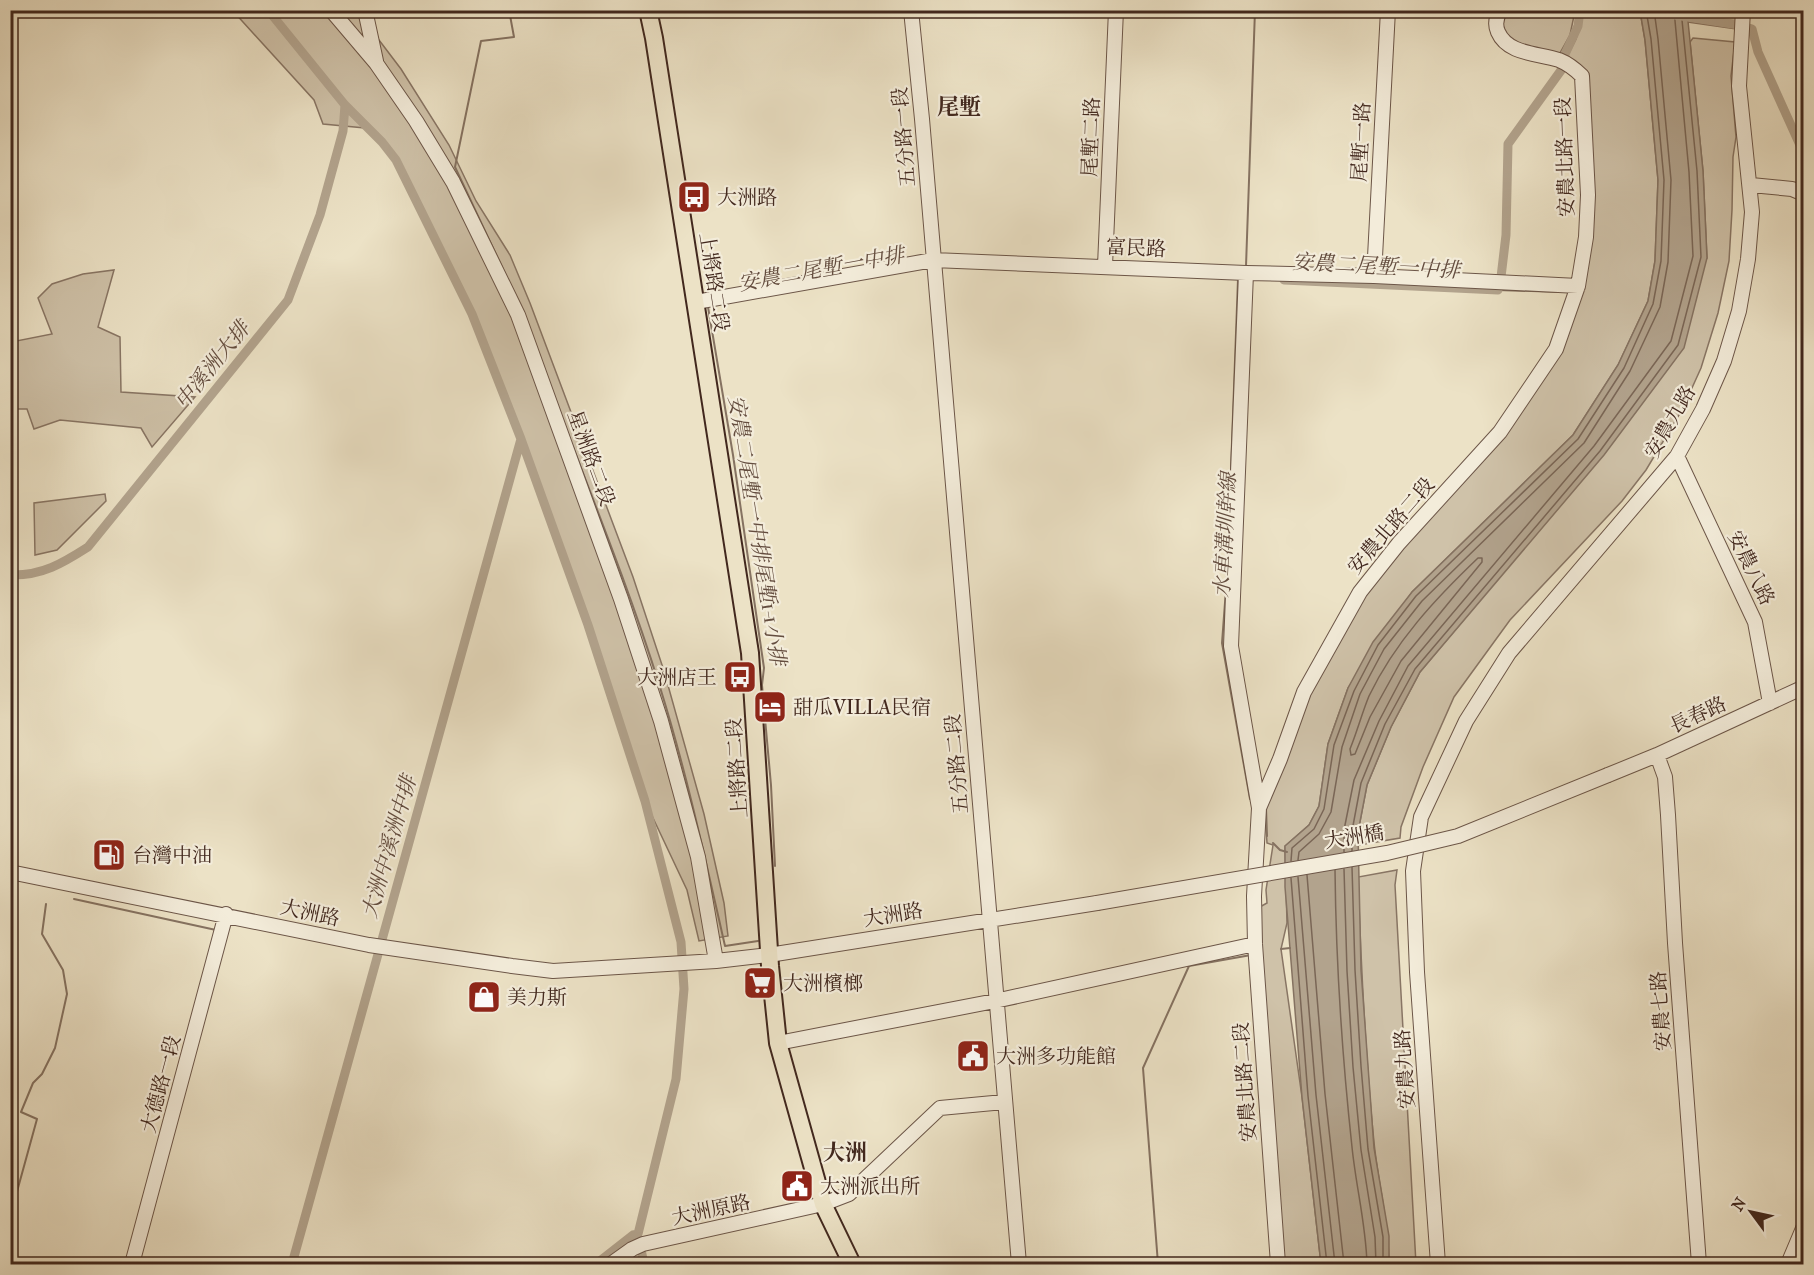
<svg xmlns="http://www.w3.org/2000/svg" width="1814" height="1275" font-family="'IM FELL French Canon','Noto Serif TC',serif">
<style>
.green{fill:#cfc2a9;stroke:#887564;stroke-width:1.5}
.water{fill:#b2a38d;stroke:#857261;stroke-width:1.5}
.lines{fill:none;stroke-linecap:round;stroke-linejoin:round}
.shore{stroke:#7a6656;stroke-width:1.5}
.stream{stroke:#857261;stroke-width:2}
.canal{stroke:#b2a38d;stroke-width:9}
.minor-casing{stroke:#6c5648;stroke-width:16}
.major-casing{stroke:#42281e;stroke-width:20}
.minor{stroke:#f3ecda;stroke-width:14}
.major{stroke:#ece2c6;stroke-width:16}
.minor-bridge-casing{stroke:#6c5648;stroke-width:16;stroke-linecap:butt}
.minor-bridge{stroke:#f3ecda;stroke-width:14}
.labels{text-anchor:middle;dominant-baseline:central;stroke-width:4.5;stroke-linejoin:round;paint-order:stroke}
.street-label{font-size:20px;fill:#42281e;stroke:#f3ecda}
.poi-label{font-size:20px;fill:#42281e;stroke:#f3ecda;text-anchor:start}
.water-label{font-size:21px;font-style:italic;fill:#644d3f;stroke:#f3ecda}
.quarter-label{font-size:22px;font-weight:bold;fill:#42281e;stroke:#f3ecda}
</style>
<rect width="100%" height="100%" fill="#ece2c6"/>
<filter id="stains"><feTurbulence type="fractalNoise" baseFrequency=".00333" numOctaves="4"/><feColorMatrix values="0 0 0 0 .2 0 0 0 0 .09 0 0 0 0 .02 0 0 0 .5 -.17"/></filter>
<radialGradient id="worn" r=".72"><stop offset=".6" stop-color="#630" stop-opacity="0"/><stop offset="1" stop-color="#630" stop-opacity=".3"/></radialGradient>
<path class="green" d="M233 11H357L401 69 449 145 476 201 510 255 530 303 633 577 664 671 704 814 724 903 728 936 699 941 687 890 645 801 588 625 521 439 472 314 396 160 381 137 365 128 323 124 314 100Z
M1501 11H1575L1570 35 1556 60 1502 41Z
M1584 11H1640L1645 40 1658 180 1655 261 1648 301 1618 365 1573 435 1412 592 1348 688 1328 744 1319 806 1309 825 1285 846 1287 923 1281 949 1302 1097 1321 1264H1283L1258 908 1267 903 1266 890 1273 845 1267 843 1265 812 1280 759 1304 692 1360 592 1500 432 1556 349 1586 237 1582 76 1564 63 1576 39Z
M1687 11H1737L1736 29 1688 22Z
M1693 38 1735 42 1731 76 1736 137 1733 157 1732 210 1729 261 1718 313 1701 368 1682 410 1646 470 1622 501 1510 620 1454 697 1423 767 1401 827 1400 838 1358 845V832L1367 785 1391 727 1420 672 1510 564 1707 258 1703 171 1690 42Z
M114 270 98 327 120 337 121 392 195 397 152 447 141 428 60 420 34 429 27 409H11V342L52 334 38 298 52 284 83 274Z
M105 494 106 501 57 550 35 555 34 503Z
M1397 870 1395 885 1416 1264H1389C1389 1223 1378 1183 1374 1142 1365 1054 1361 965 1358 877Z"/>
<path class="water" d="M1640 11H1687L1703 171 1707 258 1684 348 1604 455 1420 672 1391 727 1367 785 1358 832 1361 970 1374 1148 1389 1236V1264H1321L1302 1097 1285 887V846L1309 825 1319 806 1328 744 1348 688 1373 642 1412 592 1573 435 1618 365 1648 301 1655 261 1658 180 1645 40Z"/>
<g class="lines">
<path class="shore" d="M1478 558H1482V562L1401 661 1370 717 1355 754 1351 755 1350 749C1357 732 1362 713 1369 696 1395 642 1435 599 1478 558Z
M1352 851V831L1361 783 1385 724 1415 669 1600 451 1678 345 1701 257 1697 171 1681 10
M1344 852V830L1354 780 1379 721 1408 666 1594 446 1671 341 1693 256 1689 172 1674 10
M1298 860 1299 852 1319 834 1331 812 1342 747 1360 694 1384 649 1422 601 1584 443 1630 371 1660 307 1668 262 1671 180 1658 39 1654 10
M1291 861 1292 848 1314 829 1324 809 1334 745 1354 691 1378 645 1416 596 1578 439 1624 368 1653 304 1661 261 1664 180 1651 39 1646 10
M1352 867 1355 970 1361 1066 1368 1149 1383 1237V1264
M1344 869 1347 971 1353 1067 1361 1150 1375 1237 1376 1264
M1335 870C1336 963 1342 1055 1352 1147 1356 1187 1366 1225 1367 1264
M1307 875 1325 1094 1344 1264
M1298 877 1316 1095 1335 1264
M1291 878 1308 1096 1327 1264"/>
<path class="stream" d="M1246 266 1255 10
M508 280 455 167 481 41 514 37 509 10
M1498 290 1561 292
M708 307 733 455 764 668 762 685 771 785 775 866
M573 447C603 525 634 604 659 684 686 770 705 858 725 946L758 941
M1231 469 1238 279
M1228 562 1222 643 1250 799
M1266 808 1267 836
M1273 843 1280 850 1287 852
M74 899 216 930
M1281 949 1290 948
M10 1217 37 1119 21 1112 33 1083 42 1074 55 1048 67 994 63 970 42 934 46 904
M1800 1223 1804 1214
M1158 1264 1143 1068 1189 966 1251 955"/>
<path class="canal" d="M268 10 345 105 382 142 396 160 472 314 521 439 588 625 645 801 681 942 684 989 676 1079 638 1234 633 1235 596 1264
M1675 15 1739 25 1752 29 1758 52 1804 154
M1565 54 1578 26 1580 10
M1501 277 1506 235 1508 144 1562 69
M1284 280 1498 290
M10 575C42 576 63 563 88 547L288 300 320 215 343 131 345 105
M639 1240 644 1264
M292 1264 521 439"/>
<defs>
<path id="minor" d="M331 10 376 63 416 121 453 182 518 315 621 599 661 721 698 857 716 961
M365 10 376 61
M911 10 922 119 1019 1264
M1751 185 1792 189 1804 194
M1105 266 1116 10
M1246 273 1231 646 1259 808 1254 896 1255 944 1278 1264
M1374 276 1388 10
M696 302 933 260 1246 273 1374 276 1578 286
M1677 456 1755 622 1770 703
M1657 755 1665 777 1668 815 1675 943 1699 1264
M1608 775 1657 755 1804 687
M1259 808 1280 759 1304 692 1360 592 1399 543 1500 432 1556 349 1578 286 1586 237 1588 195 1582 76C1575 69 1569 64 1559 60 1539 53 1508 55 1498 32 1495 25 1496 17 1501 10
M10 872 369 945 512 966 553 971 716 961 769 955 1097 903
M778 1043 995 1001 1255 944
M132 1264 226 914
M611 1264 632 1249 643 1244 823 1204 849 1194 940 1108 1004 1102
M1438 1264 1417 972 1413 871 1421 817 1466 721 1509 653 1677 456 1703 409 1724 361 1739 311 1748 259 1752 212 1739 86 1743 10
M1788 1264 1804 1226"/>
<path id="major" d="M648 10 654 38 750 653 770 966 778 1043 823 1204 852 1264"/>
</defs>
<use href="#minor" class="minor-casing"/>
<use href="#major" class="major-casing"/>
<use href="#minor" class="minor"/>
<use href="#major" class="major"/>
<defs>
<path id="minor-bridge" d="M1097 903 1387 853 1458 836 1608 775"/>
</defs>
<use href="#minor-bridge" class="minor-bridge-casing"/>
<use href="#minor-bridge" class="minor-bridge"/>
</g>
<defs>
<symbol id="bus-square" viewBox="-11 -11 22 22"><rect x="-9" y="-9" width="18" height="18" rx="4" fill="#8f2418" stroke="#f3ecda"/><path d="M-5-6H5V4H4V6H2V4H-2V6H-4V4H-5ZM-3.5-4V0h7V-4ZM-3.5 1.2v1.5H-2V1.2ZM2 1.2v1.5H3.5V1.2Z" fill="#fff"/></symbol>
<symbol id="hotel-square" viewBox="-11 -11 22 22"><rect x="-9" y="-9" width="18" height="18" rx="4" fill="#8f2418" stroke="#f3ecda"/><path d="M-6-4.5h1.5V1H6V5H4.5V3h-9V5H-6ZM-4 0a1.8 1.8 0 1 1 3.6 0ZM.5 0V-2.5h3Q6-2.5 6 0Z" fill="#fff"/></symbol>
<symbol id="fuel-square" viewBox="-11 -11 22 22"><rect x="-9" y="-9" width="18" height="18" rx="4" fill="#8f2418" stroke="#f3ecda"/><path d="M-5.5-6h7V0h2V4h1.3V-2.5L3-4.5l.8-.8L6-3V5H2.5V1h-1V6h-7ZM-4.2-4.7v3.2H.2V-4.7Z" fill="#fff"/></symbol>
<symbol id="supermarket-square" viewBox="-11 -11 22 22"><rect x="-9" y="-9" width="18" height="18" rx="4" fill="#8f2418" stroke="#f3ecda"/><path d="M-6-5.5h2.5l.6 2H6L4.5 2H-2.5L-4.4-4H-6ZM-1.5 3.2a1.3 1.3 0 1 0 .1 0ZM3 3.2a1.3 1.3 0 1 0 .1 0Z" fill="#fff"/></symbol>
<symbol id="shop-square" viewBox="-11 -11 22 22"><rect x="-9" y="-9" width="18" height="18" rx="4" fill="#8f2418" stroke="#f3ecda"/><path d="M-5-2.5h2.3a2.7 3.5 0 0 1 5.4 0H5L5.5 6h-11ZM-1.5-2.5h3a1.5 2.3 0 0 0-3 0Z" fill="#fff"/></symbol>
<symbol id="civic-square" viewBox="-11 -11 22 22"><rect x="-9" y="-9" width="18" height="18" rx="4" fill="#8f2418" stroke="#f3ecda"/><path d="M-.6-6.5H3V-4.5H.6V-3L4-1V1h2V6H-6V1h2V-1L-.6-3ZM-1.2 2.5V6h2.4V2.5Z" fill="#fff"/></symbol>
</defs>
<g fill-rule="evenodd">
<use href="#bus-square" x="675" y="178" width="38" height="38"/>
<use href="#bus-square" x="721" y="658" width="38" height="38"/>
<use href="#hotel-square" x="751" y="688" width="38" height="38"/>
<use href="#fuel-square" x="90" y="836" width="38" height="38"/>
<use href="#supermarket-square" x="741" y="964" width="38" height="38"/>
<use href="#shop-square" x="465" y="978" width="38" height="38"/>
<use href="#civic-square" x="954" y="1037" width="38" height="38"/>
<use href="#civic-square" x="778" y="1167" width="38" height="38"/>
</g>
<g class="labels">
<g class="street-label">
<text transform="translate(904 137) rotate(-95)">五分路一段</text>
<text transform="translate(1091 137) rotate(-88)">尾塹二路</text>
<text transform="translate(1361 142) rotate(-87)">尾塹一路</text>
<text transform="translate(1565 157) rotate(-92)">安農北路一段</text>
<text transform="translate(1136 248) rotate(3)">富民路</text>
<text transform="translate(714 282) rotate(81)">上將路二段</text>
<text transform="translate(1670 422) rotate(-60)">安農九路</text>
<text transform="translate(591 458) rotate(70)">星洲路二段</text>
<text transform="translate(1391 526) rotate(-49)">安農北路二段</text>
<text transform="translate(1751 568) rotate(64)">安農八路</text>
<text transform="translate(1698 715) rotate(-25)">長春路</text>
<text transform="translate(957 764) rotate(-95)">五分路二段</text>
<text transform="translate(737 768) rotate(-94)">上將路二段</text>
<text transform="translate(1354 837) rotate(-9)">大洲橋</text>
<text transform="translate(310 913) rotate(12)">大洲路</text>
<text transform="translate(893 915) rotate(-9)">大洲路</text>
<text transform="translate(1661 1011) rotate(-94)">安農七路</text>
<text transform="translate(1405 1069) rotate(-94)">安農九路</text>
<text transform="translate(1245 1082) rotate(-94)">安農北路二段</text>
<text transform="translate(161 1084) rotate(-75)">大德路一段</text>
<text transform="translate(711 1210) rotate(-12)">大洲原路</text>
</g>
<g class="poi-label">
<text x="717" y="197">大洲路</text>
<text x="717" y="677" text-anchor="end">大洲店王</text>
<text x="793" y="707">甜瓜VILLA民宿</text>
<text x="132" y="855">台灣中油</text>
<text x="783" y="983">大洲檳榔</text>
<text x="507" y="997">美力斯</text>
<text x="996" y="1056">大洲多功能館</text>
<text x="820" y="1186">大洲派出所</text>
</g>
<g class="water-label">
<text transform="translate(1376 266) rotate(3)">安農二尾塹一中排</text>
<text transform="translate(821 269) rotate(-10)">安農二尾塹一中排</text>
<text transform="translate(212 365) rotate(-51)">中溪洲大排</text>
<text transform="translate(757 530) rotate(81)">安農二尾塹一中排尾塹1-1小排</text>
<text transform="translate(1225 535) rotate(-87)">水車溝圳幹線</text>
<text transform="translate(389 847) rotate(-74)">大洲中溪洲中排</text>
</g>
<g class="quarter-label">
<text x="959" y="107">尾塹</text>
<text x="845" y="1153">大洲</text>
</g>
</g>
<rect width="1814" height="1275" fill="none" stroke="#ece2c6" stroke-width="36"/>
<rect x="12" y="12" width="1790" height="1251" fill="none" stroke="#42281e" stroke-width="3"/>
<rect x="18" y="18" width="1778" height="1239" fill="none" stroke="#42281e" stroke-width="1.5"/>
<g transform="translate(1751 1212) rotate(303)" stroke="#f3ecda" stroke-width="4.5" paint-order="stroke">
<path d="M0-4.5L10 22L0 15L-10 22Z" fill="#42281e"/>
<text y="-9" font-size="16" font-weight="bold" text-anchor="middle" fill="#42281e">N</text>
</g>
<rect width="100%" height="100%" filter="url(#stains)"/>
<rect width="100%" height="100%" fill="url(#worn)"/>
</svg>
